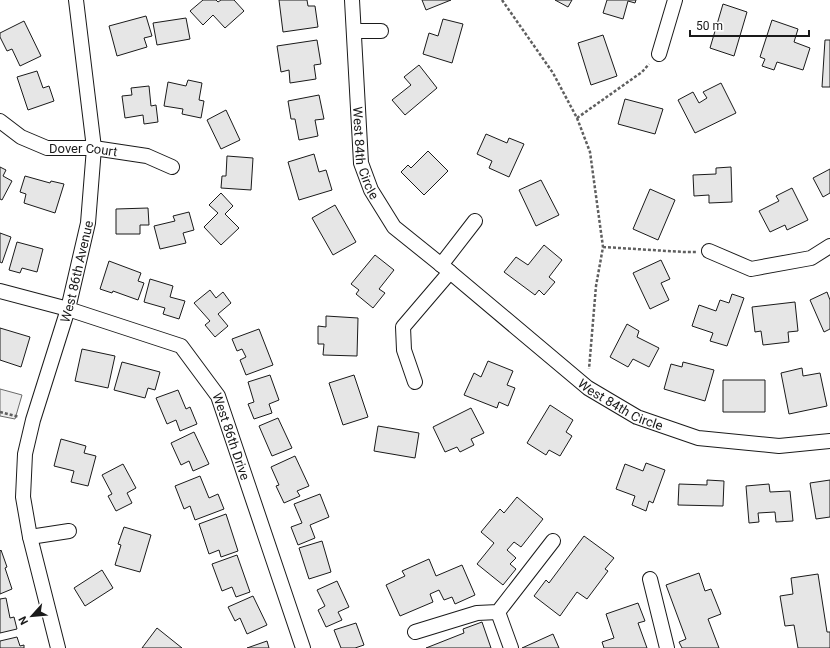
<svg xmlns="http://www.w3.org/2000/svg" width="830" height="648" font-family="Roboto,sans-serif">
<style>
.built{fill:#ededed;stroke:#6a6a6a}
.building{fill:#e6e6e6;stroke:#1a1a1a}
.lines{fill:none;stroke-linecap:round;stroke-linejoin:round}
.street-casing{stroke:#1a1a1a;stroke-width:16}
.path{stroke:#5f5f5f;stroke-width:2.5;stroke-dasharray:3 2;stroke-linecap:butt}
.street{stroke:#fff;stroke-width:14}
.labels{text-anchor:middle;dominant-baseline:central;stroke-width:3;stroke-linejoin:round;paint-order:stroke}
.street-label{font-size:13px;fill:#1a1a1a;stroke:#fff}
</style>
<rect width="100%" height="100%" fill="#fff"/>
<path class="built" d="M0 389 22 395 15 419 0 416Z"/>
<path class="building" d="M203 0H216L218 2 221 0H234L244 11 225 28 213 15 203 25 190 11Z
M279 0H307L308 6H315L318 27 283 32Z
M422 0H451L426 10Z
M555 0H572L568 7Z
M607 0H636L635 3 628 1 623 19 603 13Z
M723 4 747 12 734 56 710 48Z
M146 16 152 36 144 38 147 47 117 56 109 26Z
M186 18 190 39 157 45 153 23Z
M443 19 463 24 452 63 423 54 429 33 438 36Z
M772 20 798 29 794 42 810 48 803 70 777 62 774 70 762 66 765 59 760 57Z
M24 21 41 56 20 66 12 49 7 51 0 37V33Z
M603 35 617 76 591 85 578 43Z
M317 40 321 64 314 65 316 79 290 83 289 70 281 72 277 46Z
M825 40H830V87H822Z
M419 65 437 88 405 115 392 100 411 85 404 77Z
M37 71 43 88 49 86 54 101 28 110 17 77Z
M188 80 202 83 199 100 204 101 201 118 182 114 183 109 164 106 168 82 186 86Z
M721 83 736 113 695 133 678 100 693 92 699 103 707 98 703 92Z
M149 86 151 106 156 105 158 122 144 124 143 115 125 118 122 96 132 95 131 88Z
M319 95 324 119 315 120 318 136 299 140 295 119H291L288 101Z
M625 99 663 109 655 134 618 124Z
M226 110 240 140 221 149 207 120Z
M486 134 507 143 509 138 524 144 509 177 489 168 492 161 477 154Z
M428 151 448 171 424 195 401 172 408 165 411 168Z
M314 154 319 172 326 170 332 190 299 200 288 162Z
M227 156 253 158 251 190 221 188 222 176H226Z
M0 167 6 170 3 176 12 181 2 200 0 199Z
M731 167 732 202 709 203V195L694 196 693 175 716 174V168Z
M830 169V193L823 197 813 178Z
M25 176 50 183 51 181 64 184 55 213 24 203 26 194 20 192Z
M541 180 559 215 536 226 519 190Z
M792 188 808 220 787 230 785 225 770 232 759 211 779 201 776 196Z
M650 189 675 200 658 240 633 229Z
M221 193 233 206 225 214 239 228 221 245 204 227 218 213 209 205Z
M335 205 356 242 333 255 312 218Z
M148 208 149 225H140V234H116V209Z
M189 212 194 230 183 233 186 243 160 249 154 226 175 221 173 216Z
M0 233 11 237 2 263 0 262Z
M17 242 43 249 37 272 22 268 20 273 9 270Z
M544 245 562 260 549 277 555 282 544 295 539 290 535 295 504 272 516 257 528 265Z
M375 255 394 270 379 289 385 293 373 308 356 294 359 290 351 284Z
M661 260 670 279 661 283 669 300 650 309 633 273Z
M109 261 141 273 138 281 144 283 138 300 113 291 112 293 100 289Z
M150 279 173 286 170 297 185 301 179 319 163 314 165 308 144 302Z
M210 290 216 298 223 292 231 303 218 314 228 326 215 337 205 325 210 321 194 303Z
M827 292 830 300V329L824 332 810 300Z
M732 294 744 298 727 346 710 341 713 333 692 326 699 305 716 311 720 300 729 303Z
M795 302 798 331 788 332 789 342 763 345 761 331 755 332 752 307Z
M326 316 358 318 357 356 323 355 324 344H318V326L326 327Z
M627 324 639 331 637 337 659 348 649 367 633 359 628 367 610 357Z
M0 328 30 337 21 367 0 360Z
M259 329 273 365 246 375 240 360 246 357 242 349 237 351 232 339Z
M82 349 115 356 108 388 75 381Z
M488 361 513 371 507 385 515 388 508 406 499 402 497 408 464 395 474 373 481 377Z
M122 362 160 372 155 390 148 388 145 398 114 390Z
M683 362 714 370 705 401 664 389 671 364 682 367Z
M802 368 803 376 820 373 827 406 789 414 781 373Z
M270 375 279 400 269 404 272 413 254 419 248 404 254 402 248 382Z
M354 375 368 417 343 425 329 383Z
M723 380H765V412H723Z
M178 390 186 409 190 407 197 424 180 431 176 420 167 424 156 398Z
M550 405 573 420 566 432 572 436 560 456 549 450 546 455 527 443Z
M471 408 484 433 471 439 474 445 460 452 457 447 445 452 433 427Z
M278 418 292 448 272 456 259 426Z
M378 426 419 433 415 458 374 451Z
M194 432 209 464 193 471 189 461 181 465 171 443Z
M61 439 86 446 84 453 96 456 88 486 71 482 74 471 54 466Z
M295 456 309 486 297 491 300 496 284 503 276 486 279 485 271 467Z
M646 463 665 470 653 503 649 501 646 511 632 505 635 496 616 489 625 464 643 471Z
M123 464 136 488 127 493 132 503 116 511 108 496 112 494 102 475Z
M200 476 209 498 218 494 224 509 195 520 190 506 184 509 175 486Z
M707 480 724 481 723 506 678 505 679 484 707 485Z
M830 480V517L816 519 810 483Z
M769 484 770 492 790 491 793 521 776 522 775 512 758 513 759 522 749 523 746 486Z
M320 494 329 517 310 525 315 538 298 545 291 527 302 523 294 504Z
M517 497 543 519 521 547 514 542 507 550 516 558 510 564 516 569 503 585 477 564 494 543 481 532 500 509 504 513Z
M226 514 238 551 221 557 219 550 209 554 199 524Z
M124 527 151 535 140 572 115 565 121 545 118 544Z
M584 536 614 558 605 569 608 571 587 599 577 592 560 616 534 596 546 580 549 583Z
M322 541 331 572 309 579 299 548Z
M1 550 7 567 5 568 12 589 0 594V551Z
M237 555 250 592 236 597 232 587 222 591 212 564Z
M429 559 436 576 462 565 475 595 455 604 452 597 444 600 439 590 430 594 433 602 400 616 386 585 405 576 402 571Z
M102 570 113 588 85 606 74 588Z
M699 573 705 591 711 589 721 614 708 619 719 648H682L679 642 686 639 666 585Z
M818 574 827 632H830V648H798L794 625 785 626 780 596 793 594 791 578Z
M337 581 349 607 338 612 342 620 326 627 318 610 325 606 317 590Z
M253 596 267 625 247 634 240 618 235 621 228 607Z
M6 598 10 618 14 617 17 629 0 633V599Z
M638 603 645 621 638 623 647 648H604L602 642 614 638 606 614Z
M482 622 491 648H426L464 633 463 629Z
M356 623 364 645 355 648H341L334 630Z
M157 628 182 648H142Z
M553 634 559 648H522Z
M17 637 20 646 24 645V648H0V641Z
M267 641 269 648H247Z"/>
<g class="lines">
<defs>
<g id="street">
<path id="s1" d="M352 0 361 163 371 190 394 227 450 272 403 327 404 350 415 382"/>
<path d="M354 31H381"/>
<path d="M659 54 675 0"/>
<path id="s2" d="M0 121 21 137 47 148H94L147 156 172 167"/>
<path d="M709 251 751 269 811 258 830 246"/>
<path d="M441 265 475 221"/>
<path id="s3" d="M450 272 588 388 637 417 698 438 779 446 830 441"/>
<path id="s4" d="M0 291 68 309 181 346 218 396 303 648"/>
<path d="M30 537 69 531"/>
<path d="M650 579 667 648"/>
<path d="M498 612 511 648"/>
<path d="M415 632 477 613 498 612 553 541"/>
<path id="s5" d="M58 648 30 537 23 497 25 454 33 420 68 309 88 223 94 148 76 0"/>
</g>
</defs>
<use href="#street" class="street-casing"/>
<path class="path" d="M502 0 553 73 577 118 590 152 603 247 596 286 589 369
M577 118 642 72 649 64
M603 247 684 252H696
M0 412 19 417"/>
<use href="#street" class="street"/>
</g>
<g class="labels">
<g class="street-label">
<text stroke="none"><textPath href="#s2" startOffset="91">Dover Court</textPath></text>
<text stroke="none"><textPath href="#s1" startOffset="154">West 84th Circle</textPath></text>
<text stroke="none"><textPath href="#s5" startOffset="388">West 86th Avenue</textPath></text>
<text stroke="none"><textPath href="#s3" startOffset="217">West 84th Circle</textPath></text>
<text stroke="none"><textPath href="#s4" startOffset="294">West 86th Drive</textPath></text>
</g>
</g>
<g transform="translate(32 616) rotate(243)" stroke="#ffffff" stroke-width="3" paint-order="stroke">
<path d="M0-3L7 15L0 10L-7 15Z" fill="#1a1a1a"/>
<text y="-6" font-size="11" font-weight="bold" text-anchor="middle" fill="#1a1a1a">N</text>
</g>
<path d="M690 30v6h119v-6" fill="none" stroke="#1a1a1a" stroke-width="2"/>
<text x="696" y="30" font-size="12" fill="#1a1a1a" stroke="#ffffff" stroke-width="3" paint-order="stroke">50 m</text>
</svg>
